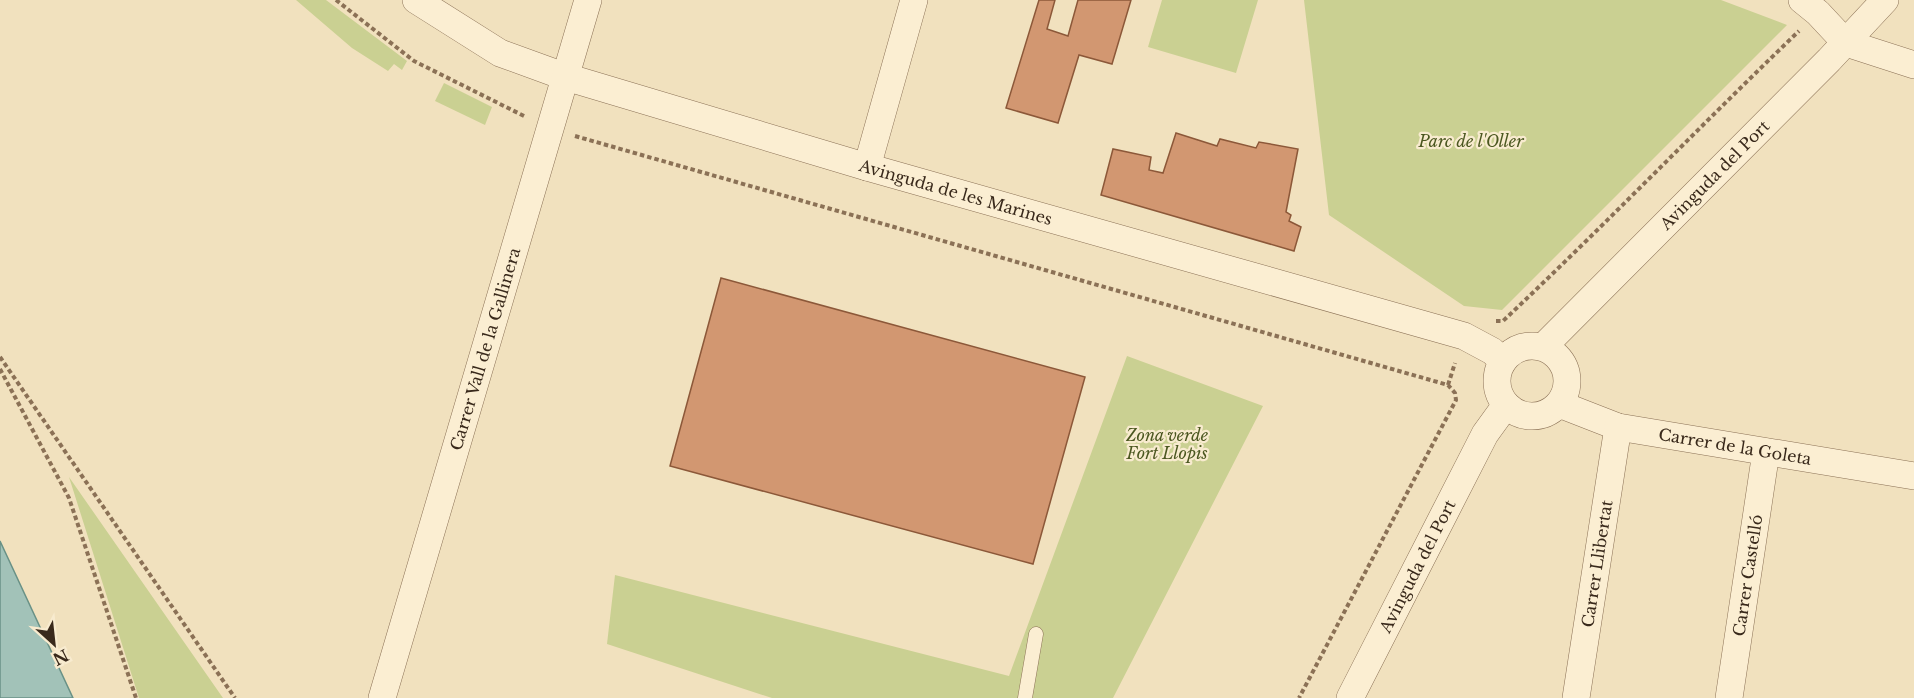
<svg xmlns="http://www.w3.org/2000/svg" width="1914" height="698" font-family="'Libre Baskerville',serif">
<style>
.green{fill:#cad092}
.water{fill:#a2c2b8;stroke:#699186;stroke-width:1.5}
.building{fill:#d29771;stroke:#8c5839;stroke-width:1.5}
.lines{fill:none;stroke-linecap:round;stroke-linejoin:round}
.lane-casing{stroke:#8b7156;stroke-width:15}
.street-casing{stroke:#8b7156;stroke-width:28}
.path{stroke:#8b7156;stroke-width:4;stroke-dasharray:4.5 3;stroke-linecap:butt}
.lane{stroke:#fbeed2;stroke-width:14}
.street{stroke:#fbeed2;stroke-width:27}
.labels{text-anchor:middle;dominant-baseline:central;stroke-width:4.5;stroke-linejoin:round;paint-order:stroke}
.park-label{font-size:16px;font-style:italic;fill:#4b5720;stroke:#f8ebcf}
.street-label{font-size:16px;fill:#39291b;stroke:#f8ebcf}
</style>
<rect width="100%" height="100%" fill="#f1e1be"/>
<path class="green" d="M296 0H326L407 61 402 70 394 64 388 71 352 48Z
M1162 0H1258L1236 73 1148 47Z
M1304 0H1721L1787 25 1502 310 1464 306 1329 215Z
M444 83 492 107 485 125 435 101Z
M1127 356 1263 406 1113 698H772L607 644 615 575 1009 676Z
M69 477 223 698H139Z"/>
<path class="water" d="M0 541 73 698H0Z"/>
<path class="building" d="M1039 0H1055L1047 29 1068 36 1078 0H1131L1112 64 1079 55 1058 123 1006 108Z
M1176 133 1217 146 1220 139 1256 148 1259 142 1298 149 1286 212 1291 215 1289 221 1301 227 1294 251 1101 195 1113 149 1151 157 1149 170 1163 173Z
M721 278 1085 377 1033 564 670 466Z"/>
<g class="lines">
<defs>
<path id="lane" d="M1025 698 1036 634"/>
<g id="street">
<path id="s1" d="M416 0 500 53 566 77 867 167 1464 336 1492 351 1503 361"/>
<path d="M1802 0 1818 13 1846 43 1914 65"/>
<path d="M867 167 914 0"/>
<circle cx="1532" cy="381" r="35"/>
<path id="s2" d="M1543 347 1829 60 1885 0"/>
<path id="s3" d="M1559 404 1618 427 1914 476"/>
<path id="s4" d="M382 698 588 0"/>
<path id="s5" d="M1350 698 1485 434 1506 405"/>
<path id="s6" d="M1576 698 1618 427"/>
<path id="s7" d="M1729 698 1766 452"/>
</g>
</defs>
<use href="#lane" class="lane-casing"/>
<use href="#street" class="street-casing"/>
<path class="path" d="M336 0 414 61 526 117
M575 136 1448 385 1455 393 1456 400 1299 698
M1496 321H1503C1604 226 1699 127 1799 31
M0 357 235 698
M0 369 69 498 136 698
M1448 385 1455 363"/>
<use href="#lane" class="lane"/>
<use href="#street" class="street"/>
</g>
<g class="labels">
<g class="park-label">
<text x="1471" y="141">Parc de l'Oller</text>
<text x="1167" y="435">Zona verde<tspan x="1167" dy="18">Fort Llopis</tspan></text>
</g>
<g class="street-label">
<text stroke="none"><textPath href="#s2" startOffset="243">Avinguda del Port</textPath></text>
<text stroke="none"><textPath href="#s1" startOffset="576">Avinguda de les Marines</textPath></text>
<text stroke="none"><textPath href="#s4" startOffset="364">Carrer Vall de la Gallinera</textPath></text>
<text stroke="none"><textPath href="#s3" startOffset="182">Carrer de la Goleta</textPath></text>
<text stroke="none"><textPath href="#s6" startOffset="136">Carrer Llibertat</textPath></text>
<text stroke="none"><textPath href="#s5" startOffset="148">Avinguda del Port</textPath></text>
<text stroke="none"><textPath href="#s7" startOffset="124">Carrer Castelló</textPath></text>
</g>
</g>
<g transform="translate(54 644) rotate(153)" stroke="#f8ebcf" stroke-width="4.5" paint-order="stroke">
<path d="M0-4.5L10 22L0 15L-10 22Z" fill="#39291b"/>
<text y="-9" font-size="16" font-weight="bold" text-anchor="middle" fill="#39291b">N</text>
</g>
</svg>
